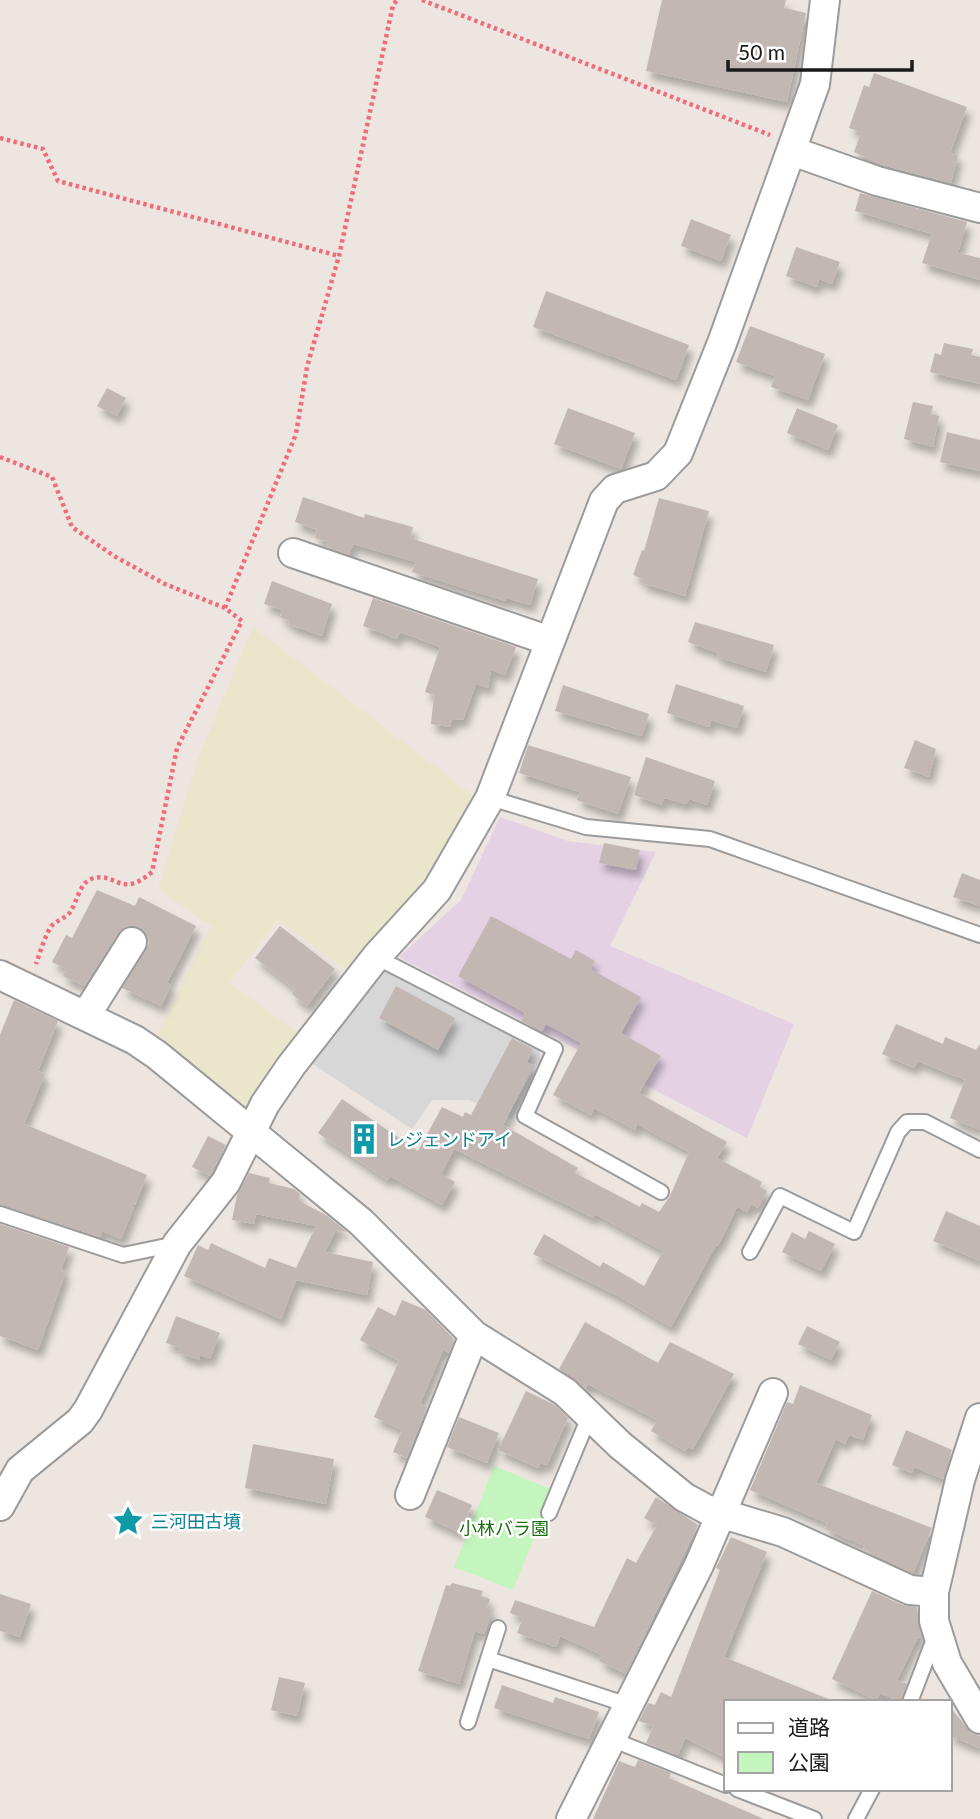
<svg xmlns="http://www.w3.org/2000/svg" width="980" height="1819" font-family="Lato,'Noto Sans JP',sans-serif">
<style>
.residential{fill:#d8d7d8}
.industrial{fill:#e4d2e4}
.farmland{fill:#eae6cc}
.park{fill:#c4f5be}
.building{fill:#c3b7b4;filter:url(#shadow)}
.lines{fill:none;stroke-linecap:round;stroke-linejoin:round}
.service-casing{stroke:#9b9b9b;stroke-width:18}
.minor-casing{stroke:#9b9b9b;stroke-width:32}
.path{stroke:#f16c79;stroke-width:4.5;stroke-dasharray:3.5 3.5;stroke-linecap:butt}
.service{stroke:#fff;stroke-width:14}
.minor{stroke:#fff;stroke-width:28}
.labels{text-anchor:middle;dominant-baseline:central;stroke-width:5;stroke-linejoin:round;paint-order:stroke}
.culture-label{font-size:18px;fill:#0d838f;stroke:#fff;text-anchor:start}
.park-label{font-size:18px;fill:#1c7011;stroke:#fff}
</style>
<defs>
<filter id="shadow"><feDropShadow dx="4.5" dy="8" stdDeviation="3.5" flood-color="#0004"/></filter>
</defs>
<rect width="100%" height="100%" fill="#ece5e0"/>
<path class="residential" d="M385 968 539 1048 541 1066 512 1119 469 1100H432L412 1129 311 1063Z"/>
<path class="industrial" d="M500 817 568 841 656 852 610 946 794 1024 747 1138 399 957 461 900Z"/>
<path class="farmland" d="M253 627 479 800 428 885 349 972 278 920 229 983 305 1038 245 1115 154 1041 211 926 158 889 197 761Z"/>
<path class="park" d="M494 1466 553 1490 513 1590 454 1567Z"/>
<path class="building" d="M662 0H786L784 8 806 13 787 102 646 71Z
M874 73 967 107 950 153 958 155 951 183 882 165 854 152 861 132 849 128 864 85 869 87Z
M860 193 967 222 958 253 980 258V280L922 263 932 234 855 211Z
M691 219 731 235 721 261 681 246Z
M796 247 840 262 832 284 819 279 817 287 786 276Z
M546 291 689 345 676 380 533 327Z
M750 326 825 354 808 400 771 387 775 376 736 362Z
M944 343 973 349 971 355 980 357V384L930 372 935 353 941 355Z
M107 388 126 398 117 416 97 406Z
M913 402 933 406 931 414 939 416 933 447 904 439Z
M568 408 635 433 621 469 554 444Z
M797 408 838 425 828 450 787 433Z
M947 432 980 440V471L940 462Z
M303 497 364 518 365 514 413 527 410 538 538 579 530 605 506 598 505 601 412 572 416 562 353 544 349 555 327 547 328 542 315 538 317 530 295 522Z
M659 498 709 511 685 596 642 583 643 579 633 575 642 550 644 551Z
M272 581 332 604 322 636 288 624 289 621 280 617 282 610 264 604Z
M373 598 516 647 505 675 491 670 488 688 476 684 463 720 452 719 450 727 431 724 434 695 425 692 440 647 400 632 397 639 363 626Z
M695 622 774 645 766 672 717 657 718 653 688 642Z
M676 684 744 706 737 728 711 720 709 727 667 713Z
M563 685 649 714 642 736 555 711Z
M915 740 936 749 929 777 904 768Z
M528 745 631 777 618 814 577 800 580 792 519 773Z
M646 757 715 781 707 805 689 799 686 804 664 798 662 805 634 795Z
M604 843 640 850 636 870 599 863Z
M962 873 980 880V906L953 897Z
M97 890 135 906 139 897 196 926 167 983 171 985 161 1006 122 988 149 943 147 935 140 928 132 925 118 933 84 986 63 976 66 969 52 962 66 935 72 938Z
M491 916 571 959 576 950 595 961 590 969 641 997 621 1033 661 1056 639 1093 727 1142 717 1158 762 1182 760 1187 767 1191 758 1208 751 1204 747 1212 737 1207 718 1246 716 1245 671 1327 620 1297 533 1254 544 1234 600 1267 603 1262 644 1286 663 1251 595 1214 593 1218 454 1149 441 1174 455 1182 442 1205 390 1176 387 1180 318 1133 342 1099 418 1151 442 1107 463 1117 465 1112 471 1115 512 1038 533 1049 527 1062 534 1066 503 1125 578 1168 575 1173 640 1207 642 1203 659 1212 670 1196 689 1152 637 1124 635 1130 594 1108 591 1115 553 1095 581 1043 546 1024 542 1031 521 1021 525 1013 458 976Z
M280 926 335 969 307 1006 292 994 295 989 255 958Z
M396 986 455 1018 438 1050 379 1018Z
M14 1000 58 1021 38 1071 45 1074 24 1124 147 1175 135 1205 128 1204 134 1207 121 1239 102 1231 100 1237 0 1205V1035Z
M896 1024 943 1044 945 1037 976 1050 980 1044V1130L950 1118 965 1080 917 1061 914 1068 882 1054Z
M208 1136 226 1145 210 1176 192 1167Z
M249 1173 270 1178 269 1183 294 1189 300 1194 299 1201 326 1215 347 1232 336 1230 325 1252 373 1262 367 1295 296 1280 281 1319 184 1276 198 1245 208 1250 211 1243 265 1268 269 1258 296 1268 316 1226 256 1214 254 1224 232 1220 237 1195Z
M946 1211 980 1226V1261L933 1241Z
M0 1224 69 1247 61 1270 66 1271 38 1350 0 1336Z
M809 1231 835 1244 821 1271 782 1252 792 1232 805 1239Z
M402 1300 426 1310 454 1339 449 1353 443 1350 420 1404 427 1407 407 1458 393 1452 402 1430 374 1417 399 1361 360 1340 378 1307 395 1316Z
M176 1316 220 1333 210 1359 200 1355 199 1360 179 1353 180 1348 166 1343Z
M585 1322 658 1363 670 1342 734 1374 693 1449 688 1447 685 1451 651 1431 657 1420 588 1384 585 1389 559 1369Z
M807 1326 840 1342 831 1360 798 1344Z
M800 1385 872 1415 863 1440 849 1435 845 1444 836 1439 816 1483 932 1528 913 1573 863 1549 865 1546 825 1529 827 1523 750 1490 787 1402 793 1404Z
M526 1391 555 1405 568 1418 547 1465 540 1463 538 1468 498 1450Z
M459 1417 499 1433 487 1463 447 1447Z
M906 1430 952 1450 943 1479 914 1467 912 1473 892 1465Z
M253 1444 334 1459 326 1504 245 1488Z
M437 1490 472 1505 460 1533 425 1517Z
M656 1497 698 1525 626 1674 599 1661 602 1655 560 1636 556 1647 517 1633 523 1618 510 1613 515 1600 594 1627 627 1558 636 1563 657 1525 644 1518Z
M731 1537 767 1552 724 1657 836 1702H726V1758L685 1738 678 1755 646 1743 653 1726 639 1721 648 1703 655 1705 661 1692 671 1697 720 1570 716 1568Z
M452 1583 483 1591 481 1596 490 1599 487 1608 492 1611 484 1634 475 1631 459 1684 418 1671 446 1585 450 1586Z
M872 1591 903 1605 917 1607 921 1636 917 1639 897 1680 907 1684 901 1702 880 1693 876 1700 832 1679Z
M0 1594 31 1604 20 1637 0 1631Z
M279 1677 305 1683 297 1716 271 1710Z
M502 1685 553 1703 555 1697 599 1712 589 1739 494 1708Z
M950 1707 971 1733 980 1736V1748L950 1736Z
M638 1760 671 1773 669 1778 764 1819H593L619 1761 635 1767Z"/>
<g class="lines">
<defs>
<path id="service" d="M490 798 586 827 710 839 980 935
M376 957 555 1049 525 1116 661 1192
M0 1214 123 1255 176 1244
M750 1252 780 1196 854 1232 898 1132 907 1122H925L980 1150
M549 1513 589 1417
M488 1659 498 1628
M910 1702 936 1634
M468 1722 488 1659 628 1705
M611 1739 726 1785
M737 1789 814 1819
M856 1819 872 1789"/>
<path id="minor" d="M792 151 877 181 980 208
M293 553 550 641
M0 975 135 1040 157 1055 361 1222 474 1335 565 1392 620 1445 684 1497 706 1509 783 1532 910 1590 934 1592
M86 1015 132 942
M980 1418 960 1480 934 1592V1621L947 1663 980 1719
M410 1495 474 1335
M0 1506 20 1470 80 1421 88 1410 177 1244 226 1182 265 1104 291 1066 376 957 437 890 490 798 604 501 615 489 656 476 678 453 722 343 815 84 825 0
M571 1819 699 1565 773 1393"/>
</defs>
<use href="#service" class="service-casing"/>
<use href="#minor" class="minor-casing"/>
<path class="path" d="M422 0 770 135
M0 138 43 149 58 181 339 256
M0 457 52 477 72 527 114 556 165 584 225 608 242 621 177 748 152 872C119 900 116 870 91 879 80 883 77 901 71 911 66 919 55 920 50 928 44 939 40 952 36 964
M225 608 296 434 307 367 339 256 393 5 397 0"/>
<use href="#service" class="service"/>
<use href="#minor" class="minor"/>
</g>
<defs>
<symbol id="building-bare" viewBox="-9 -9 18 18"><path d="M-4-6H4V6H1V3H-1V6H-4ZM-2.5-4.3h1.7v1.8h-1.7ZM.8-4.3h1.7v1.8H.8ZM-2.5-1h1.7V.8h-1.7ZM.8-1h1.7V.8H.8Z" fill="#0f9aa8" stroke="#fff" stroke-width="2.5" paint-order="stroke"/></symbol>
<symbol id="sight-bare" viewBox="-9 -9 18 18"><path d="M0-6L1.8-2.2L6-1.7L2.9 1.2L3.7 5.4L0 3.3L-3.7 5.4L-2.9 1.2L-6-1.7L-1.8-2.2Z" fill="#0f9aa8" stroke="#fff" stroke-width="2.5" paint-order="stroke"/></symbol>
</defs>
<g fill-rule="evenodd">
<use href="#building-bare" x="342" y="1117" width="44" height="44"/>
<use href="#sight-bare" x="106" y="1499" width="44" height="44"/>
</g>
<g class="labels">
<g class="culture-label">
<text x="387" y="1139">レジェンドアイ</text>
<text x="151" y="1521">三河田古墳</text>
</g>
<g class="park-label">
<text x="504" y="1528">小林バラ園</text>
</g>
</g>
<rect x="724" y="1700" width="228" height="91" fill="#ffffff" stroke="#a3a3a3" stroke-width="2"/>
<rect x="738" y="1723" width="35" height="10" fill="#ffffff" stroke="#a3a3a3" stroke-width="2"/>
<text x="788" y="1735" font-size="21" fill="#1a1a1a">道路</text>
<rect x="738" y="1752" width="35" height="21" fill="#c4f5be" stroke="#a3a3a3" stroke-width="2"/>
<text x="788" y="1770" font-size="21" fill="#1a1a1a">公園</text>
<path d="M728 60v10h184v-10" fill="none" stroke="#1a1a1a" stroke-width="3.5"/>
<text x="738" y="60" font-size="21" fill="#1a1a1a" stroke="#ffffff" stroke-width="5" paint-order="stroke">50 m</text>
</svg>
